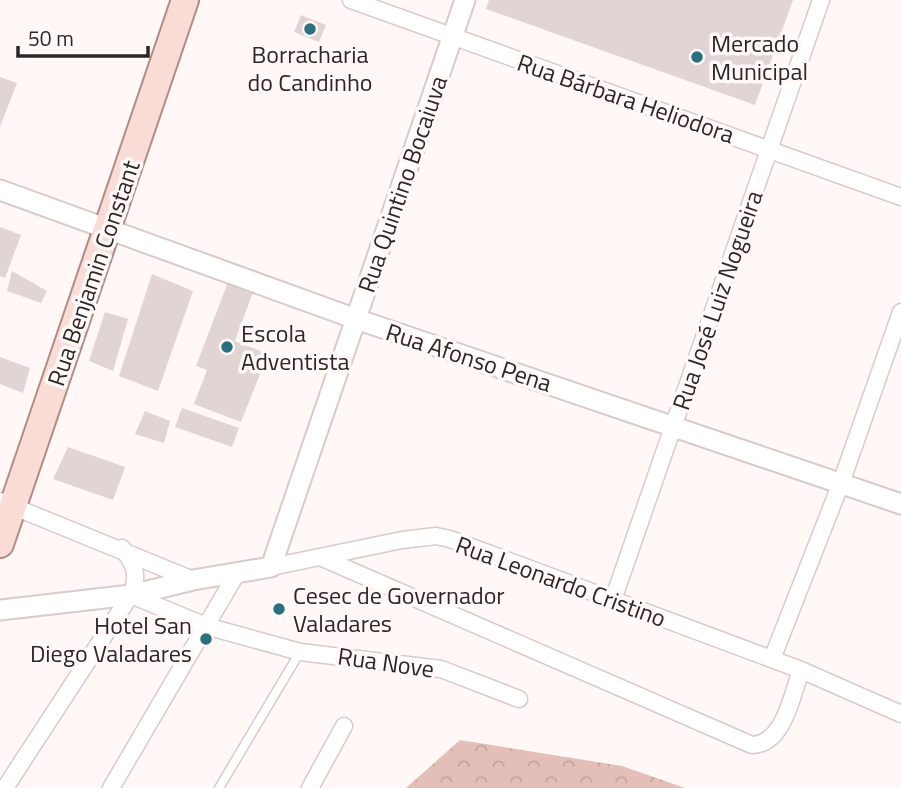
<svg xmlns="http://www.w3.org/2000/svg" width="901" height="788" font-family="'Titillium Web',sans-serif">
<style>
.park{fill:url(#park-crowns)}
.building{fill:#e1d5d3}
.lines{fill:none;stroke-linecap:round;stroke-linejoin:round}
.service-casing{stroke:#d7ccc9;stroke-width:11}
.minor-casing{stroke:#d7ccc9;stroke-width:19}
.tertiary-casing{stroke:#d7ccc9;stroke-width:23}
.primary-casing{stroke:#ae8d86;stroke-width:30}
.service{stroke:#fff;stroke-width:8}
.minor{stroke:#fff;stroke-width:16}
.tertiary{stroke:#fff;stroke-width:19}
.primary{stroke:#f9dcd5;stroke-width:26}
.poi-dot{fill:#2a707e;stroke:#fff8f6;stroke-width:2.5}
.labels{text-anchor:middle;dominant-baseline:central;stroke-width:7;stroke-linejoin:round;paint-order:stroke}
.poi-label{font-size:24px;fill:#2b2726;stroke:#fff8f6;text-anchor:start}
.street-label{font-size:24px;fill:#2b2726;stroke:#fff8f6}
</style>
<defs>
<pattern id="park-crowns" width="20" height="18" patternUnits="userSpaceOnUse" patternTransform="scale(1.75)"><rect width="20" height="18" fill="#e3bfb7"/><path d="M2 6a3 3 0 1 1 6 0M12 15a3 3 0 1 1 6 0" fill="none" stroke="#c3a49d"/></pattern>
</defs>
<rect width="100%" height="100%" fill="#fff8f6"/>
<path class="park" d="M460 740 622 766 685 788H406Z"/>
<path class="building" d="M489 0H793L755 105 486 9Z
M301 15 326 25 319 42 294 32Z
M0 77 17 83 0 127Z
M0 227 21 235 5 278 0 276Z
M12 271 47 291 41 303 7 291Z
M152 274 193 291 158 391 119 376Z
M228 282 253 292 235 341 268 354 241 422 194 404 207 370 196 366Z
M105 312 128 319 113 371 89 361Z
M0 357 30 368 23 393 0 384Z
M182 408 239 428 232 447 175 427Z
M145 411 170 421 164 443 135 434Z
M68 447 125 467 113 500 53 479Z"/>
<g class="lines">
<defs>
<path id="service" d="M219 788 300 652"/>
<path id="minor" d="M351 0 901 197
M0 501 193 580
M320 557 752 745C784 744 792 695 801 670
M271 567 402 540 436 536 450 539 801 670 901 714
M131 595 206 626 300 652 441 669 519 699
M613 600 821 0
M772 659 841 483 901 312
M5 788 132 593C139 573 134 564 122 548
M111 788 237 573
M310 788 344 726"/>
<path id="tertiary" d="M0 190 356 319 901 504
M0 610 131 595 193 580 271 567 465 0"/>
<path id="primary" d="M0 544 185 0"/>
</defs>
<use href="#service" class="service-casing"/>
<use href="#minor" class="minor-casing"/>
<use href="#tertiary" class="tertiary-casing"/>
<use href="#primary" class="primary-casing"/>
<use href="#service" class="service"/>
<use href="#minor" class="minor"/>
<use href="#tertiary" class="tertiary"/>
<use href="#primary" class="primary"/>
</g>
<g class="poi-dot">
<circle cx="310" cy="29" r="7"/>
<circle cx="697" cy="57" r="7"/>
<circle cx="227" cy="347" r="7"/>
<circle cx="279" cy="609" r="7"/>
<circle cx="206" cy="639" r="7"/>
</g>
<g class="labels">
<g class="poi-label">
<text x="711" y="43">Mercado<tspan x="711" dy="28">Municipal</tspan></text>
<text x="310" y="54" text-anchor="middle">Borracharia<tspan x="310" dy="28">do Candinho</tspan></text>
<text x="241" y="333">Escola<tspan x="241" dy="28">Adventista</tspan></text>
<text x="293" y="595">Cesec de Governador<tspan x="293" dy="28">Valadares</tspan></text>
<text x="192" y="625" text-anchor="end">Hotel San<tspan x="192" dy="28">Diego Valadares</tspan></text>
</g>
<g class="street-label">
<text transform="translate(626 98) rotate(19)">Rua Bárbara Heliodora</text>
<text transform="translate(402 184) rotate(-71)">Rua Quintino Bocaiuva</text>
<text transform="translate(93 273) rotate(-71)">Rua Benjamin Constant</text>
<text transform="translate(717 300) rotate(-71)">Rua José Luiz Nogueira</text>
<text transform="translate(469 357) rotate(18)">Rua Afonso Pena</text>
<text transform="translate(561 581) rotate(20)">Rua Leonardo Cristino</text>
<text transform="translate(386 662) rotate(8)">Rua Nove</text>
</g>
</g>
<path d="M18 46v10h130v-10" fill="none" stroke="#2b2726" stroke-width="3.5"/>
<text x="28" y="46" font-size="21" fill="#2b2726" stroke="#fff8f6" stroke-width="5" paint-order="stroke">50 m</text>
</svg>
